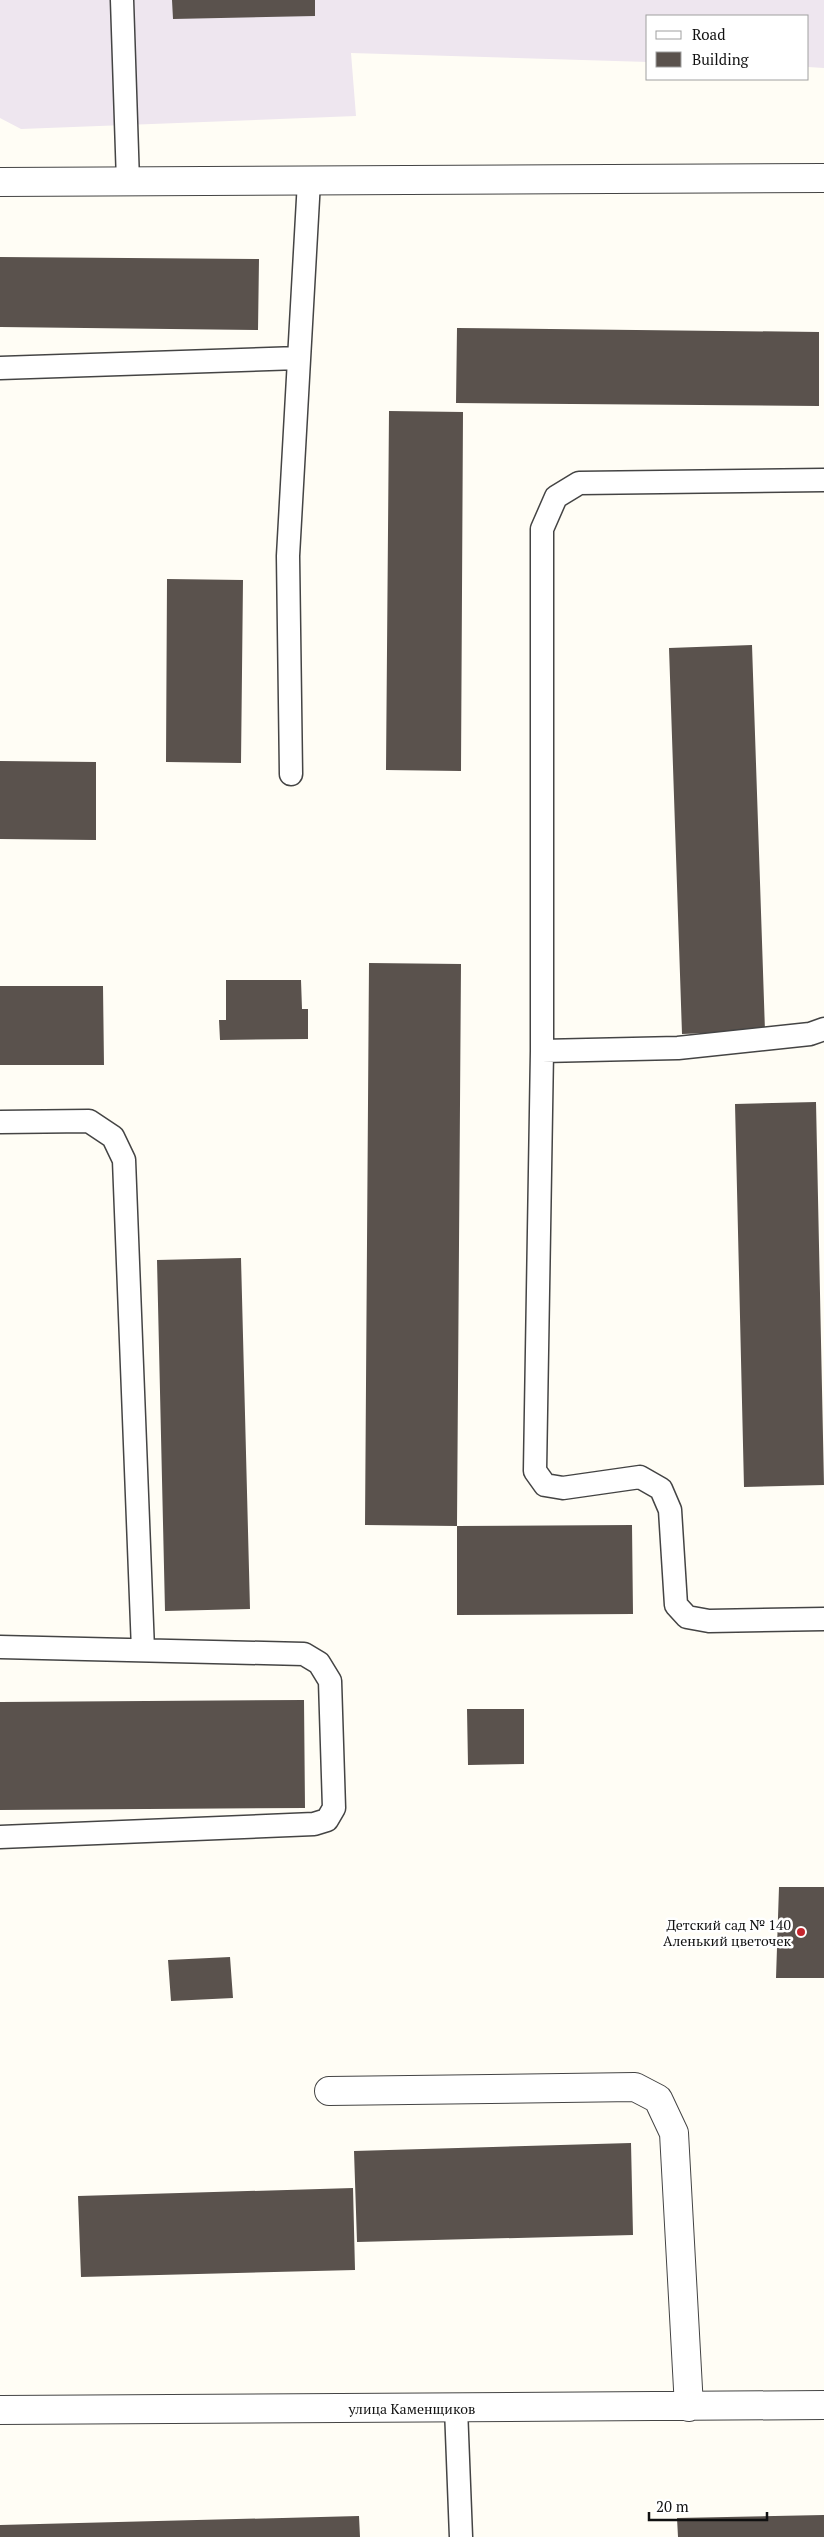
<svg xmlns="http://www.w3.org/2000/svg" width="824" height="2537" font-family="'PT Serif',serif">
<style>
.industrial{fill:#eee6ef}
.building{fill:#5a524d}
.lines{fill:none;stroke-linecap:round;stroke-linejoin:round}
.service-casing{stroke:#444;stroke-width:25}
.minor-casing{stroke:#444;stroke-width:30}
.service{stroke:#fff;stroke-width:22}
.minor{stroke:#fff;stroke-width:28}
.poi-dot{fill:#c4262e;stroke:#fff;stroke-width:2}
.labels{text-anchor:middle;dominant-baseline:central;stroke-width:5;stroke-linejoin:round;paint-order:stroke}
.poi-label{font-size:14px;fill:#111;stroke:#fff;text-anchor:end}
.street-label{font-size:14px;fill:#111;stroke:#fff}
</style>
<rect width="100%" height="100%" fill="#fffdf5"/>
<path class="industrial" d="M0 0H824V68L808 67V16H648V62L351 53 356 116 21 129 0 118Z"/>
<path class="building" d="M172 0H315V16L173 19Z
M0 257 259 259 258 330 0 327Z
M457 328 819 332V406L456 403Z
M389 411 463 412 461 771 386 770Z
M167 579 243 580 241 763 166 762Z
M752 645 765 1031 682 1034 669 648Z
M0 761 96 762V840L0 839Z
M369 963 461 964 457 1526 365 1525Z
M226 980H301L302 1009H308V1039L220 1040 219 1020H226Z
M0 986H103L104 1065H0Z
M816 1102 824 1485 744 1487 735 1104Z
M241 1258 250 1609 165 1611 157 1260Z
M632 1525 633 1614 457 1615V1526Z
M304 1700 305 1808 0 1810V1702Z
M467 1709H524V1764L468 1765Z
M779 1887H824V1978H776Z
M230 1957 233 1998 171 2001 168 1960Z
M631 2143 633 2235 357 2242 354 2151Z
M353 2188 355 2270 81 2277 78 2196Z
M824 2515V2537H678L677 2518Z
M359 2516 360 2537H0V2525Z"/>
<g class="lines">
<defs>
<path id="service" d="M122 0 128 182
M0 368 299 358
M824 480 579 483 556 497 542 529V1051L535 1471 545 1485 563 1488 640 1477 661 1489 670 1510 676 1605 687 1617 709 1621 824 1619
M291 774 288 556 309 181
M542 1051 678 1048 810 1034 824 1029
M0 1122 89 1121 113 1137 124 1160 143 1650
M0 1647 304 1654 319 1663 330 1681 334 1808 327 1820 314 1824 0 1837
M456 2408 461 2537"/>
<path id="minor" d="M0 182 824 178
M329 2091 635 2087 658 2099 674 2133 689 2407
M0 2410 824 2405"/>
</defs>
<use href="#service" class="service-casing"/>
<use href="#minor" class="minor-casing"/>
<use href="#service" class="service"/>
<use href="#minor" class="minor"/>
</g>
<circle class="poi-dot" cx="801" cy="1932" r="5"/>
<g class="labels">
<g class="poi-label">
<text x="791" y="1924">Детский сад № 140<tspan x="791" dy="16">Аленький цветочек</tspan></text>
</g>
<g class="street-label">
<text x="412" y="2408">улица Каменщиков</text>
</g>
</g>
<rect x="646" y="15" width="162" height="65" fill="#ffffff" stroke="#a0a0a0"/>
<rect x="656" y="31" width="25" height="8" fill="#ffffff" stroke="#a0a0a0"/>
<text x="692" y="40" font-size="15" fill="#111111">Road</text>
<rect x="656" y="52" width="25" height="15" fill="#5a524d" stroke="#a0a0a0"/>
<text x="692" y="65" font-size="15" fill="#111111">Building</text>
<path d="M649 2512v8h118v-8" fill="none" stroke="#111111" stroke-width="2.5"/>
<text x="656" y="2512" font-size="15" fill="#111111" stroke="#ffffff" stroke-width="4" paint-order="stroke">20 m</text>
</svg>
